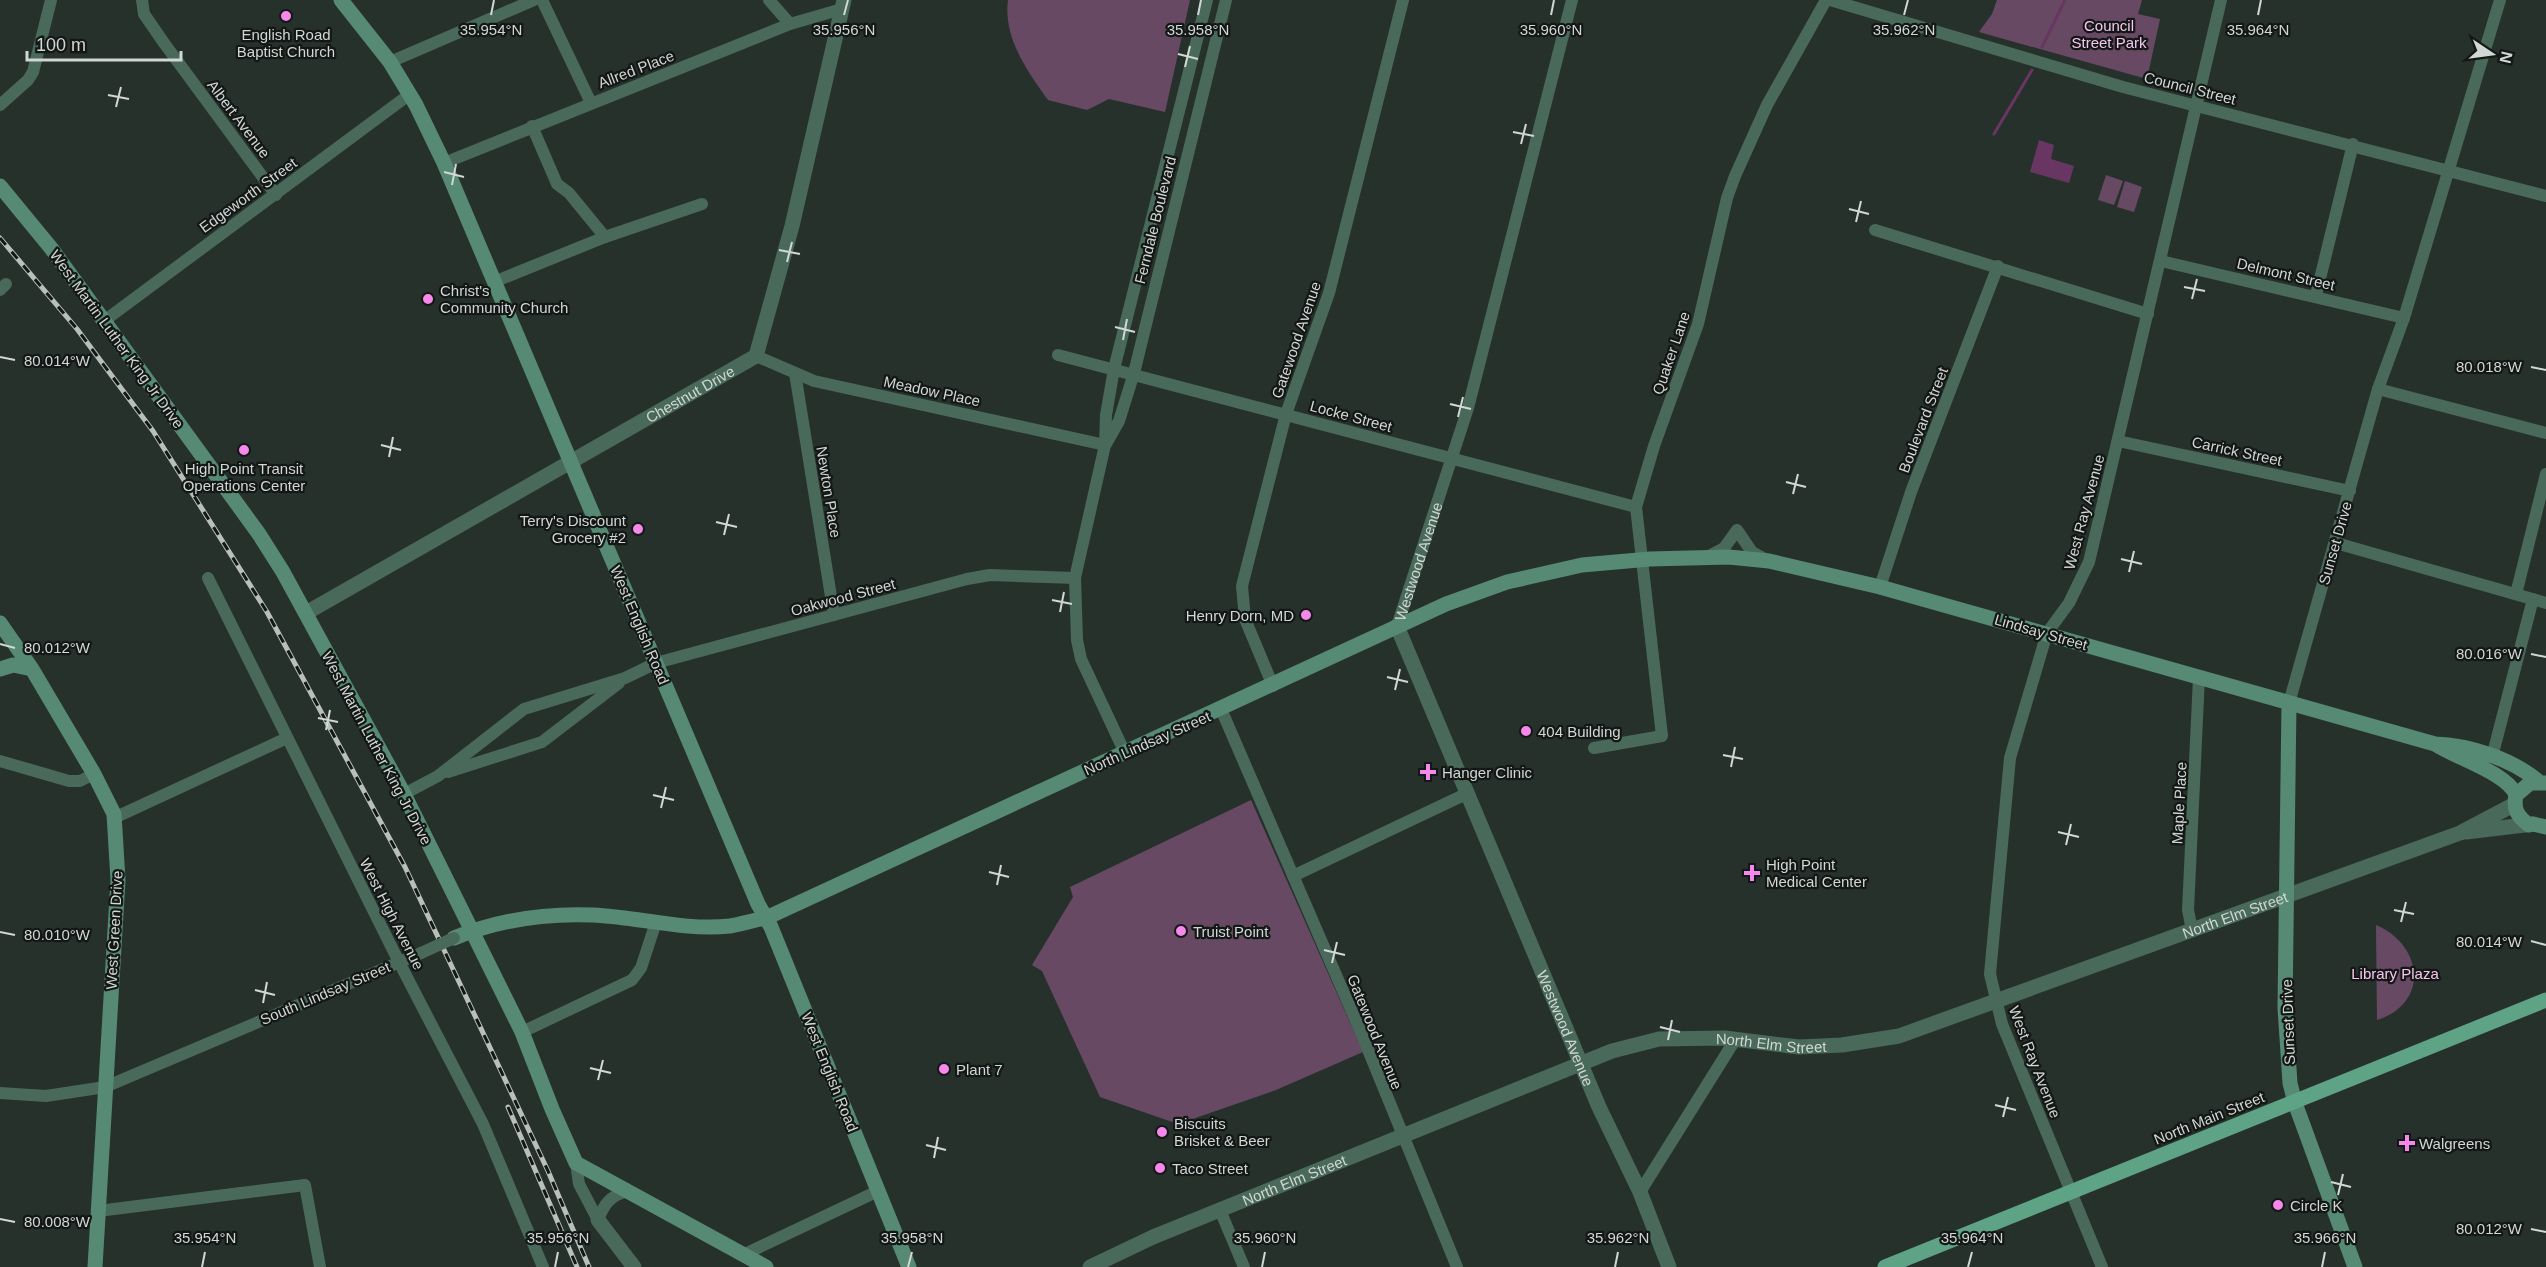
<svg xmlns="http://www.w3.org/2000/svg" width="2546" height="1267" font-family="Helvetica,sans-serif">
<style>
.green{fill:#684963}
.water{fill:#693663}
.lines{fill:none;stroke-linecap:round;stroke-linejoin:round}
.stream{stroke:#693663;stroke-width:3}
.minor{stroke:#49695b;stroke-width:12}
.tertiary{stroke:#49695b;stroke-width:15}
.secondary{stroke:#568a74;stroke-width:15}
.primary{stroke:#5fa387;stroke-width:15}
.rail-casing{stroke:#b9c0bc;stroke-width:5}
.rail{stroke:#131715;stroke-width:3;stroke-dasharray:9;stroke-linecap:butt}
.minor-bridge{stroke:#49695b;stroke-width:12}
.ticks{fill:none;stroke:#d1d7d4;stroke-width:2}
.poi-dot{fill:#f788eb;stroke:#131715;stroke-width:2}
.labels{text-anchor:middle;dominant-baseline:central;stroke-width:4.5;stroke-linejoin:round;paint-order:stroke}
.park-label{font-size:15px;fill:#f6c6ef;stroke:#131715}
.poi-label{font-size:15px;fill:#d1d7d4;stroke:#131715;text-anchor:start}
.street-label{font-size:15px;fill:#d1d7d4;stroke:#131715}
.ticks-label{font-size:15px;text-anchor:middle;fill:#d1d7d4;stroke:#131715;stroke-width:4.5;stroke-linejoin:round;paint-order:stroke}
</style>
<rect width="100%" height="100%" fill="#27312c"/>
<path class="green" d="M1008 0H1190L1165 112 1109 99 1087 110 1048 100C1027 71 1003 37 1008 0Z
M1997 0H2142L2138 14 2160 19 2147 79 1979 32 1992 14Z
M2106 175 2123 181 2114 205 2098 200Z
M2125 181 2142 187 2134 212 2117 207Z
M1251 800 1363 1052 1276 1090 1178 1124 1100 1097 1042 971 1032 965 1073 897 1070 887Z
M2376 925C2423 945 2430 1003 2377 1020Z"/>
<path class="water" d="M2039 140 2054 145 2051 159 2074 166 2069 183 2030 172Z"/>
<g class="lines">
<path class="stream" d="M2042 47 2065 0
M1994 134 2032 70"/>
<g class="minor">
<path d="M142 0 144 14 164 43 276 195"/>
<path d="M542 0 591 103"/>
<path d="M769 0 790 24"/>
<path d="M1830 0 2123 87 2546 196"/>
<path d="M390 62 534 0"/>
<path d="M0 105 28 80 33 72 51 0"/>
<path d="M532 126 557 184 569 193 605 237"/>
<path d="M444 163 790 24 842 9"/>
<path d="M1875 230 2148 314"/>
<path d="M2161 261 2404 318"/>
<path d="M496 281 605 237 702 204"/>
<path d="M0 290 6 284"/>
<path d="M2316 295 2353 144"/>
<path d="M104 321 410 94"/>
<path d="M1058 355 1636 507"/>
<path d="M756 356 814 381 1105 445"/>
<path d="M795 373 834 615"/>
<path d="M2378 389 2546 433"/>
<path d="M2118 441 2350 491"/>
<path d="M1106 444 1119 421 1134 373 1226 0"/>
<path d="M2336 543 2546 603"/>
<path d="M1709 556 1724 548 1737 530 1752 552 1765 559"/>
<path d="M208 578 399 962 483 1124 543 1267"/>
<path d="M1880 587 1911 492 1998 266"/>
<path d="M2516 594 2546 474"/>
<path id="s1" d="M1397 626 1468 408 1572 0"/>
<path d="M1273 686 1245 619 1242 586 1286 414 1329 293 1403 0"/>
<path d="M2289 703 2378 389 2404 318 2500 0"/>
<path d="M1221 709 1362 1035 1457 1267"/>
<path d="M1594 748 1662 736 1636 507 1654 446 1698 324 1727 198 1735 176 1767 105 1826 0"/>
<path d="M1125 753 1081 659 1077 640 1075 578 1105 445 1106 415 1114 369 1207 0"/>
<path d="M2492 757 2533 599"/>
<path d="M0 761 69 781H80L94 774"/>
<path d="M448 772 542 742 619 683"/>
<path d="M404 794 438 776 524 709 625 678 656 663 967 579 990 575 1075 578"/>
<path d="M114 818 287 738"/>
<path d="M1293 876 1468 793"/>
<path d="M2192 930 2188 910 2199 677"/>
<path d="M522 1032 632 980 641 968 656 922"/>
<path d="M0 1093 46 1096 105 1087 421 953"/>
<path d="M576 1163 579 1184 598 1220"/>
<path d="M1640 1192 1735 1040"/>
<path d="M1220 1210 1244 1267"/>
<path d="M98 1211 305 1185 320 1267"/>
<path d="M598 1220C604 1204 610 1196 627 1191"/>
<path d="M745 1254 878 1191"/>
<path d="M2102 1267 2002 1024 1990 974 2010 758 2047 633 2069 603 2089 562 2221 0"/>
</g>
<g class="tertiary">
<path id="s2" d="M306 613 756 356 792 226 844 0"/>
<path id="s3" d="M1397 626 1599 1107 1640 1192 1669 1267"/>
<path d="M2466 832 2533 824"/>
<path d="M598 1220 634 1267"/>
<path id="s4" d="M1090 1267 1153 1237 1612 1051 1659 1039 1725 1038 1799 1047 1842 1045 1899 1036 2460 833 2515 804"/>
</g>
<path class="secondary" d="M341 0 390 62 416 105 444 163 758 904 771 927 909 1267
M0 186 51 248 104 321 259 534 283 572 404 794 472 931 522 1032 552 1109 576 1163 766 1267
M0 623 32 669 94 774 114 814 118 880 95 1267
M0 669 13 665 32 669
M2289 703 2285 1008 2290 1083 2295 1103 2355 1267
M2435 744C2456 758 2507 773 2516 795
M2533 824 2546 827
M2529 825C2517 816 2513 809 2516 795L2530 783H2546
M454 938C498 920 546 913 593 915 639 917 684 931 730 926 742 924 754 920 766 918L1446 604 1507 582 1582 565 1650 559 1729 557 1769 561 1880 587 2435 744C2469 745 2512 759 2538 781"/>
<path class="primary" d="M1885 1267 2546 1000"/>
<defs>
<path id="rail" d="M0 238 77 329 153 431 267 612 405 867 548 1171 589 1267
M508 1107 577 1267"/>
</defs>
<use href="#rail" class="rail-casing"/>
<use href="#rail" class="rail"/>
<path class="minor-bridge" d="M421 953 454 938"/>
</g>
<path class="ticks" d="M491 15 494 0M844 15 848 0M1198 15 1201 0M1551 15 1554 0M1904 15 1908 0M2258 15 2261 0M1178 54 1198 59M1185 67 1190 46M108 95 129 99M116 107 121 87M1513 132 1534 136M1521 144 1526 124M444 172 464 177M452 185 456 164M1849 209 1869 214M1856 222 1861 201M779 250 800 254M787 262 792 242M2184 287 2205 291M2192 299 2197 279M1115 327 1135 332M1123 340 1127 319M0 357 15 360M2531 367 2546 370M1450 404 1471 409M1458 417 1463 397M381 445 401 450M389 457 393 437M1786 482 1806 487M1793 494 1798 474M716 522 737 527M724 535 729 514M2121 559 2142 564M2129 572 2134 551M1052 600 1072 604M1060 612 1064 592M0 644 15 648M2531 654 2546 657M1387 677 1408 682M1395 690 1400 669M318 718 338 722M326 730 330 710M1723 755 1743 759M1731 767 1735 747M653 795 674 800M661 808 666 787M2058 832 2079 837M2066 845 2071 824M989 872 1009 877M997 885 1001 865M2394 910 2414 914M2401 922 2406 902M0 932 15 935M2531 941 2546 945M1324 950 1345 955M1332 963 1337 942M255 990 275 995M263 1003 267 982M1660 1027 1680 1032M1668 1040 1672 1020M590 1068 611 1073M598 1080 603 1060M1995 1105 2016 1110M2003 1117 2008 1097M926 1145 946 1150M934 1158 938 1137M2331 1182 2351 1187M2338 1195 2343 1174M0 1219 15 1222M2531 1229 2546 1232M202 1267 205 1252M555 1267 558 1252M908 1267 912 1252M1262 1267 1265 1252M1615 1267 1618 1252M1968 1267 1972 1252M2322 1267 2325 1252"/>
<g class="poi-dot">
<circle cx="286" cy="16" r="6"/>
<circle cx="428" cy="299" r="6"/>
<circle cx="244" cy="450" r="6"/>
<circle cx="638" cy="529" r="6"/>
<circle cx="1306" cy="615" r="6"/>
<circle cx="1526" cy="731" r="6"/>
<path d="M1425 763h6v6h6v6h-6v6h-6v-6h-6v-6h6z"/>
<path d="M1749 864h6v6h6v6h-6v6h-6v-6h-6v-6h6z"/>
<circle cx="1181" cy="931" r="6"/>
<circle cx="944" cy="1069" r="6"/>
<circle cx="1162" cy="1132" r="6"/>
<path d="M2404 1134h6v6h6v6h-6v6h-6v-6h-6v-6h6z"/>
<circle cx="1160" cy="1168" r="6"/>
<circle cx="2278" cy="1205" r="6"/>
</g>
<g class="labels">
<g class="park-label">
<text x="2109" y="25">Council<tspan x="2109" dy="17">Street Park</tspan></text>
<text x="2395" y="973">Library Plaza</text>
</g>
<g class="poi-label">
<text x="286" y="34" text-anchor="middle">English Road<tspan x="286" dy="17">Baptist Church</tspan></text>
<text x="440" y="290">Christ's<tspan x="440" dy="17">Community Church</tspan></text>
<text x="244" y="468" text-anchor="middle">High Point Transit<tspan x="244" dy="17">Operations Center</tspan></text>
<text x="626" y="520" text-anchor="end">Terry's Discount<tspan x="626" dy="17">Grocery #2</tspan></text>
<text x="1294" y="615" text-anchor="end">Henry Dorn, MD</text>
<text x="1538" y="731">404 Building</text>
<text x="1442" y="772">Hanger Clinic</text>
<text x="1766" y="864">High Point<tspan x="1766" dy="17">Medical Center</tspan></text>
<text x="1193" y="931">Truist Point</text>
<text x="956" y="1069">Plant 7</text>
<text x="1174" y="1123">Biscuits<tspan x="1174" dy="17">Brisket &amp; Beer</tspan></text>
<text x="2419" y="1143">Walgreens</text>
<text x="1172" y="1168">Taco Street</text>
<text x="2290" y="1205">Circle K</text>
</g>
<g class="street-label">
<text transform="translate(636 69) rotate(-21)">Allred Place</text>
<text transform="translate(2190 88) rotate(14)">Council Street</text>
<text transform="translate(239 119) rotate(53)">Albert Avenue</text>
<text transform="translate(248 195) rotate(-36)">Edgeworth Street</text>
<text transform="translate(1155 220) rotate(-76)">Ferndale Boulevard</text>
<text transform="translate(2286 274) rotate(13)">Delmont Street</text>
<text transform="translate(117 339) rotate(54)">West Martin Luther King Jr Drive</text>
<text transform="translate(1296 340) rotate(-71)">Gatewood Avenue</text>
<text transform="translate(1671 353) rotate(-71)">Quaker Lane</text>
<text transform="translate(932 391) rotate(12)">Meadow Place</text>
<text stroke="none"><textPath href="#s2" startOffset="442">Chestnut Drive</textPath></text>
<text transform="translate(1351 416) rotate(15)">Locke Street</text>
<text transform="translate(1923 420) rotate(-69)">Boulevard Street</text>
<text transform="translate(2237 451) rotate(12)">Carrick Street</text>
<text transform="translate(829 492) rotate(81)">Newton Place</text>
<text transform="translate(2084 512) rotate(-75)">West Ray Avenue</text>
<text transform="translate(2335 543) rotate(-74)">Sunset Drive</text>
<text stroke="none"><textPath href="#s1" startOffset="68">Westwood Avenue</textPath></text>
<text transform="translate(843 597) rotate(-15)">Oakwood Street</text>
<text transform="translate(640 625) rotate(67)">West English Road</text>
<text transform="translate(2041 632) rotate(16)">Lindsay Street</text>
<text transform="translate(1147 743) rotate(-24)">North Lindsay Street</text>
<text transform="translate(377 748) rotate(62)">West Martin Luther King Jr Drive</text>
<text transform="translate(2179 803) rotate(-87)">Maple Place</text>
<text transform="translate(392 914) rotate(63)">West High Avenue</text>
<text stroke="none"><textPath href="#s4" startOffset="1212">North Elm Street</textPath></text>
<text transform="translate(114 930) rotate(-87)">West Green Drive</text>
<text transform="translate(325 993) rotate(-23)">South Lindsay Street</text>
<text transform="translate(2288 1022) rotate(-92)">Sunset Drive</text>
<text stroke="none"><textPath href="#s3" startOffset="436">Westwood Avenue</textPath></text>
<text transform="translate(1375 1032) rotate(68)">Gatewood Avenue</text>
<text stroke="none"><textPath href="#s4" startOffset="726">North Elm Street</textPath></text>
<text transform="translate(2035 1062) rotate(69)">West Ray Avenue</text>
<text transform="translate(830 1072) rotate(68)">West English Road</text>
<text transform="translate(2209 1118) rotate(-22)">North Main Street</text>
<text stroke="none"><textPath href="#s4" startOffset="222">North Elm Street</textPath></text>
</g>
</g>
<g class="ticks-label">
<text x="491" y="35">35.954°N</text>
<text x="844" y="35">35.956°N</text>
<text x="1198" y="35">35.958°N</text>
<text x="1551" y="35">35.960°N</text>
<text x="1904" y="35">35.962°N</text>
<text x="2258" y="35">35.964°N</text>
<text x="57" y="366">80.014°W</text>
<text x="2489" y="372">80.018°W</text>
<text x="57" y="653">80.012°W</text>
<text x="2489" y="659">80.016°W</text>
<text x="57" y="940">80.010°W</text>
<text x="2489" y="947">80.014°W</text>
<text x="57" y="1227">80.008°W</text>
<text x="2489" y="1234">80.012°W</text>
<text x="205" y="1243">35.954°N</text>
<text x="558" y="1243">35.956°N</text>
<text x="912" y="1243">35.958°N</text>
<text x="1265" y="1243">35.960°N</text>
<text x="1618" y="1243">35.962°N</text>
<text x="1972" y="1243">35.964°N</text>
<text x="2325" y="1243">35.966°N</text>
</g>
<g transform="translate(2492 54) rotate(103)" stroke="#131715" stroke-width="4.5" paint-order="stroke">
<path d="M0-4.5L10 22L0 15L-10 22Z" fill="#d1d7d4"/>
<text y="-9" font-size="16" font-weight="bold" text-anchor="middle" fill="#d1d7d4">N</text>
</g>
<path d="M27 51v9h154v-9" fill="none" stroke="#d1d7d4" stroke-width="3"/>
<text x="36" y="51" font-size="18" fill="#d1d7d4" stroke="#131715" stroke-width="4.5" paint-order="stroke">100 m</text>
</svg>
